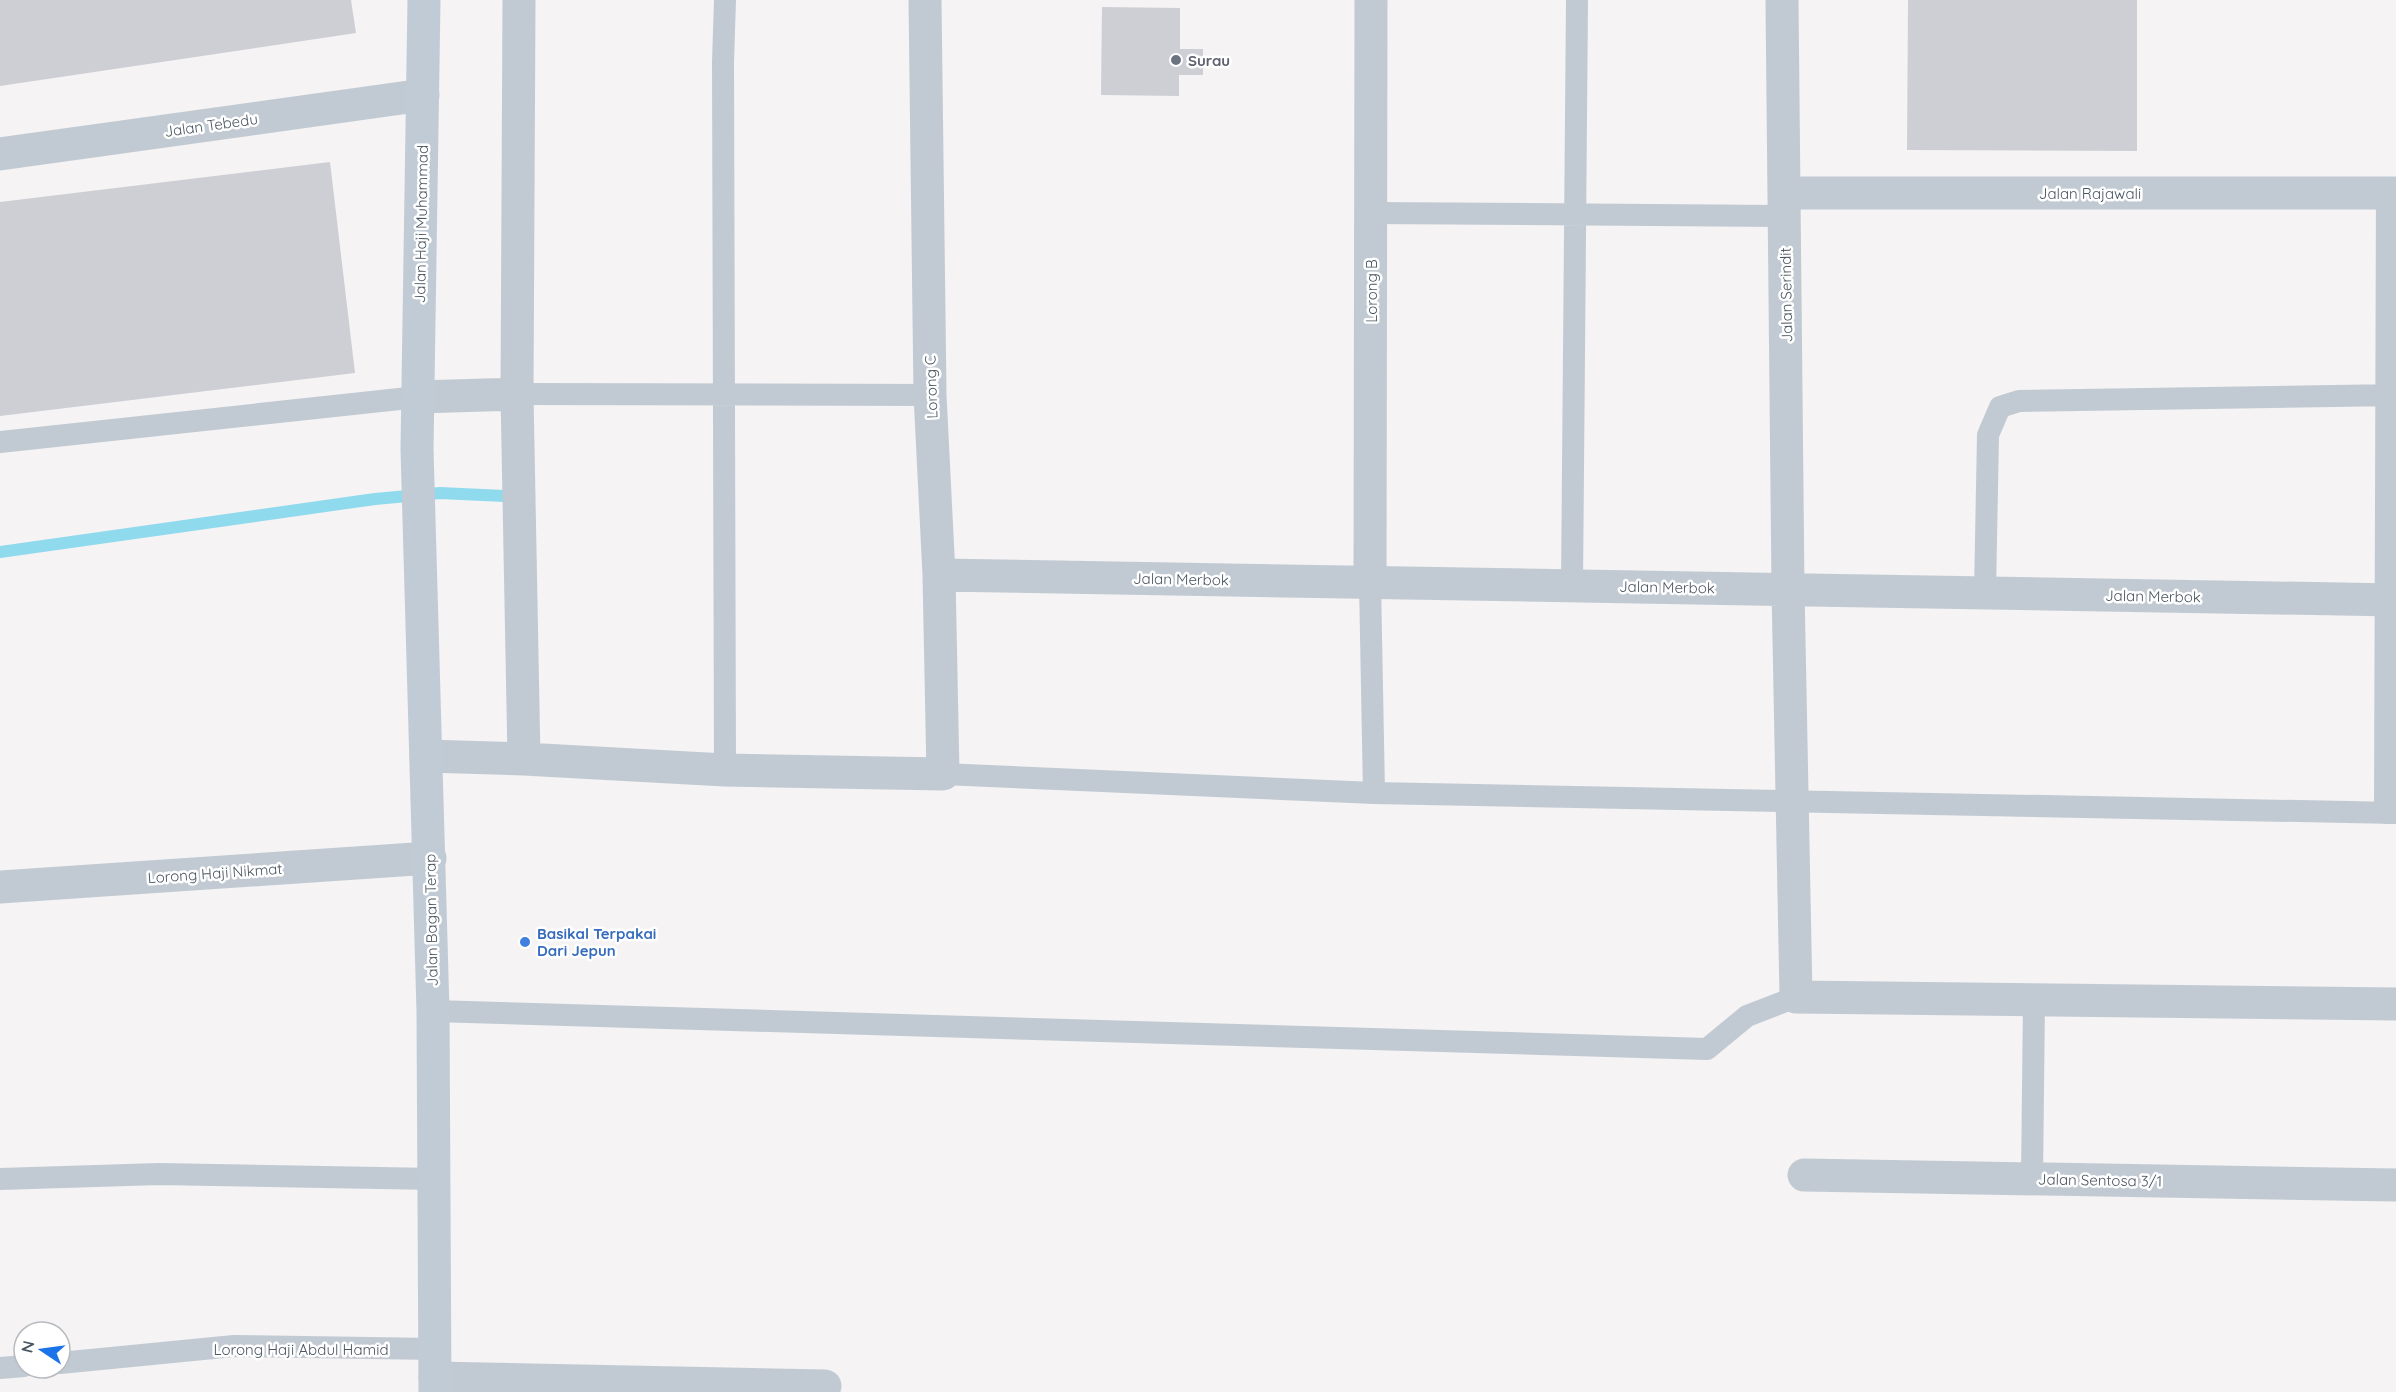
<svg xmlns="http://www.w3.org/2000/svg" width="2396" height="1392" font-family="Quicksand,sans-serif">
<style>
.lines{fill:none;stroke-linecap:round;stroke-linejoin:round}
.stream{stroke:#90daee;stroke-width:12}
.building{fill:#cdcfd5}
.service{stroke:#c1cad2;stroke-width:22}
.minor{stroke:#c1cad2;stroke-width:33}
.secondary{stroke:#c1cbd6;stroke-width:33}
.worship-dot{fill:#6b7280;stroke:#fff;stroke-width:2}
.shop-dot{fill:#3f7fe0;stroke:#fff;stroke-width:2}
.labels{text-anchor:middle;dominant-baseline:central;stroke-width:5;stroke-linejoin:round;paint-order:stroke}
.worship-label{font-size:15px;font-weight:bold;fill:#5b616d;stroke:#fff;text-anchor:start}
.street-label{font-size:15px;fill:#4a5661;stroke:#fff}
.shop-label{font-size:15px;font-weight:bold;fill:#366cbe;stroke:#fff;text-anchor:start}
</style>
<rect width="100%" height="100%" fill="#f5f3f3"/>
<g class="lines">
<path class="stream" d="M0 552 375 499 440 493 504 496"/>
</g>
<path class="building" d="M0 0H351L356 33 0 86Z
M1908 0H2137V151L1907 150Z
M1102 7 1180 8V49H1203V75H1179V96L1101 95Z
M330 162 355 373 0 416V202Z"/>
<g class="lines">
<path class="service" d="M1372 213 1785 216
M517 394 930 395
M0 442 418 397
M1370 582 1374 793
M1572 586 1577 0
M1985 593 1988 435 2000 407 2019 401 2396 395
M725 770 723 62 725 0
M943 774 1374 793 2396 813
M2385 813 2387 193
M433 1011 1707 1049 1747 1016 1796 997
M0 1179 159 1174 435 1179
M2032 1179 2034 1000
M60 1363 234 1346 435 1349
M0 1368 24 1366"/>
<path class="minor" d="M1782 0 1788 589 1796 997 2396 1004
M0 154 423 95
M1784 193H2396
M418 397 517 394
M939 575 2396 600
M1370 582 1371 0
M426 756 524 759 517 394 519 0
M524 759 725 770 943 774 939 575 930 395 925 0
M0 887 430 858
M1804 1175 2396 1185
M435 1378 825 1386"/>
<path class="secondary" d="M424 0 417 449 433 1011 435 1392"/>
</g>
<circle class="worship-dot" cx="1176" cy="60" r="6"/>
<circle class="shop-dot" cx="525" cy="942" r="6"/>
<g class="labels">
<g class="worship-label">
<text x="1188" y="60">Surau</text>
</g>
<g class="street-label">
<text transform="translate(211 125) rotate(-8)">Jalan Tebedu</text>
<text x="2090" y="193">Jalan Rajawali</text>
<text transform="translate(421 224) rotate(-89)">Jalan Haji Muhammad</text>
<text transform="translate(1371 291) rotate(-90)">Lorong B</text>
<text transform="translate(1786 295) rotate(-91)">Jalan Serindit</text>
<text transform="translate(931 387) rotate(-92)">Lorong C</text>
<text transform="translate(1181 579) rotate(1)">Jalan Merbok</text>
<text transform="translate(1667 587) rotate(1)">Jalan Merbok</text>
<text transform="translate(2153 596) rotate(1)">Jalan Merbok</text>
<text transform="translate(215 873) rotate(-4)">Lorong Haji Nikmat</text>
<text transform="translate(431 920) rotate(-91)">Jalan Bagan Terap</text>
<text transform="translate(2100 1180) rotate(1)">Jalan Sentosa 3/1</text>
<text x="301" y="1349">Lorong Haji Abdul Hamid</text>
</g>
<g class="shop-label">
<text x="537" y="933">Basikal Terpakai<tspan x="537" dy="17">Dari Jepun</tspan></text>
</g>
</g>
<g transform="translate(42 1350) rotate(283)"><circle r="28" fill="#ffffff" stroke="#b7bbc0" stroke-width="1.5"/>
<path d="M0-4.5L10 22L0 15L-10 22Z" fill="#1a73e8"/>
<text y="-9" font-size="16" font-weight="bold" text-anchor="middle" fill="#4a5661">N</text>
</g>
</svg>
